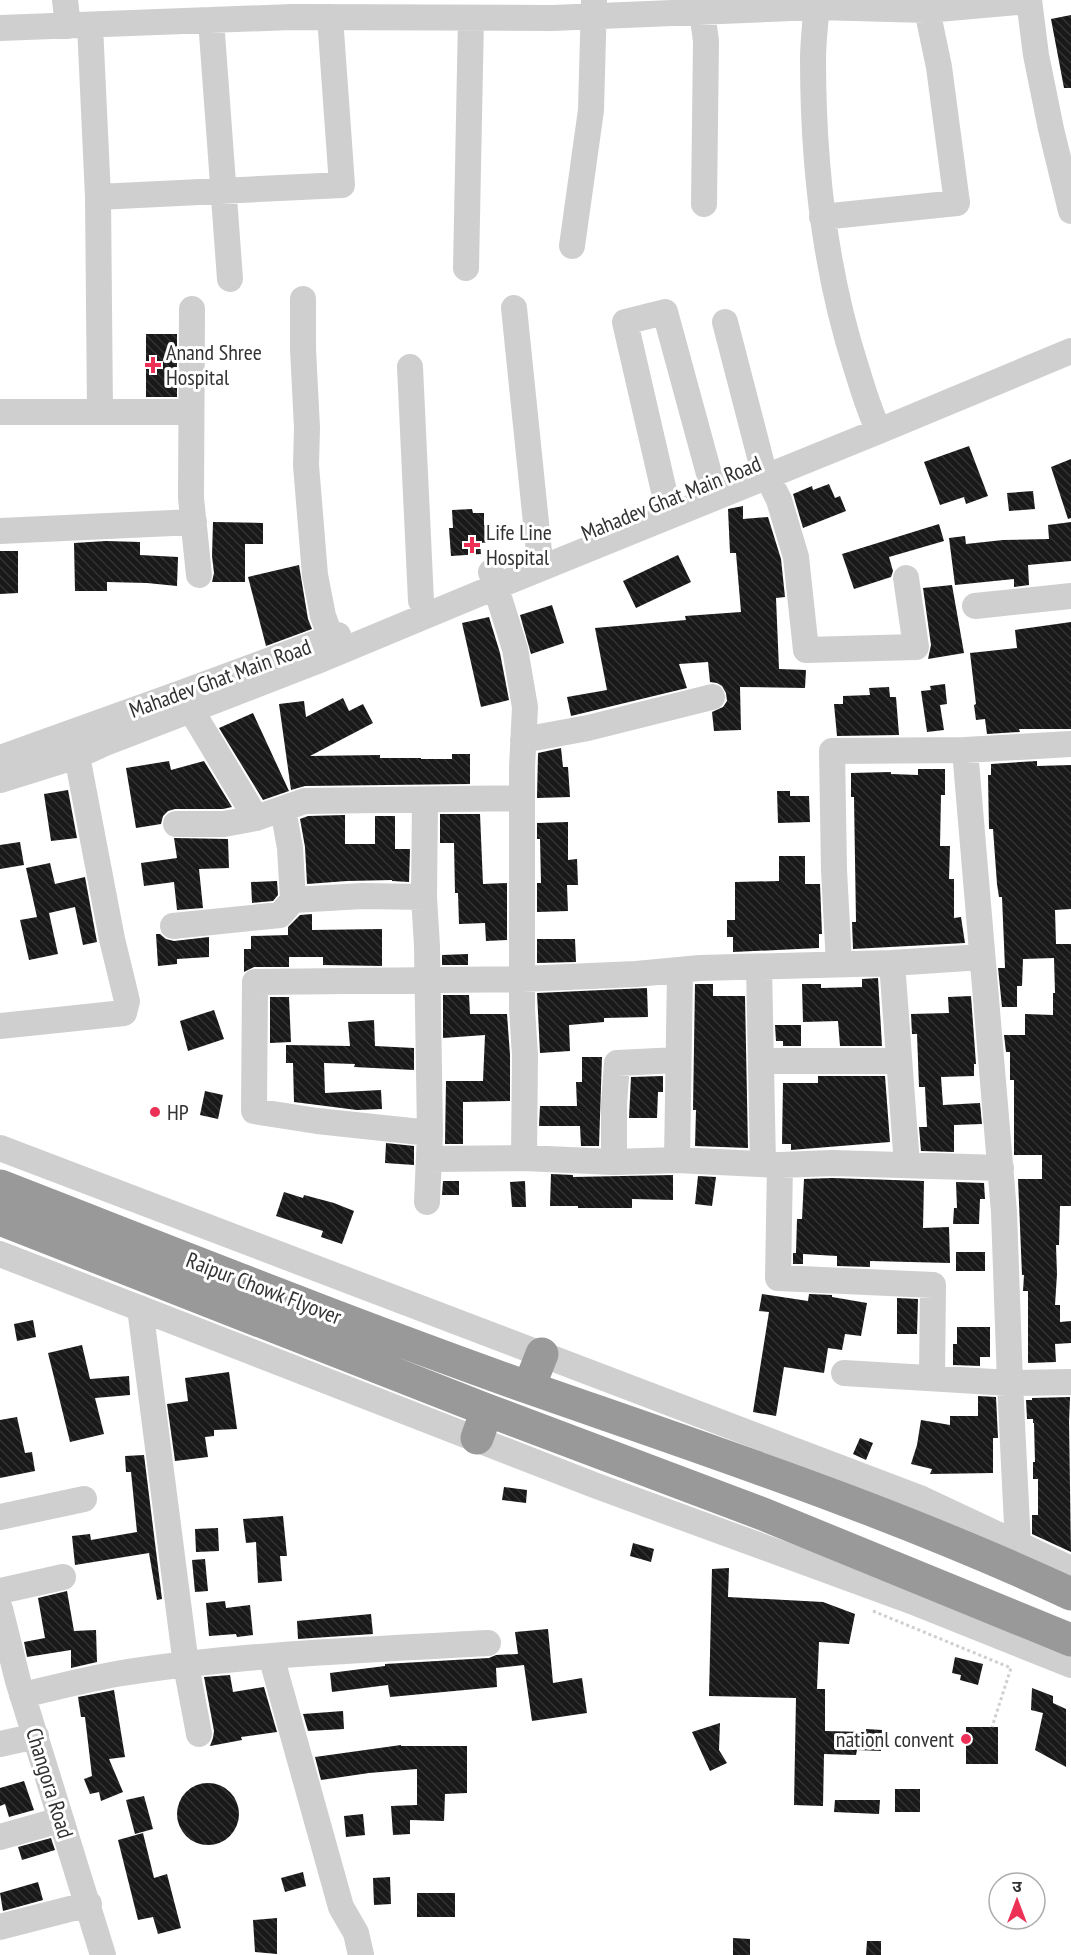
<svg xmlns="http://www.w3.org/2000/svg" width="1071" height="1955" font-family="'PT Sans Narrow','Noto Sans Devanagari',sans-serif">
<style>
.building{fill:url(#building-back-hatch)}
.lines{fill:none;stroke-linecap:round;stroke-linejoin:round}
.path{stroke:#cfcfcf;stroke-width:3;stroke-dasharray:3 3;stroke-linecap:butt}
.minor{stroke:#cfcfcf;stroke-width:26}
.highway{stroke:#999;stroke-width:33}
.poi-dot{fill:#ed3056;stroke:#fff;stroke-width:2}
.labels{text-anchor:middle;dominant-baseline:central;stroke-width:6;stroke-linejoin:round;paint-order:stroke}
.poi-label{font-size:22px;fill:#323232;stroke:#fff;text-anchor:start}
.street-label{font-size:22px;fill:#323232;stroke:#fff}
</style>
<defs>
<pattern id="building-back-hatch" width="6" height="6" patternUnits="userSpaceOnUse" patternTransform="scale(1.5)"><rect width="6" height="6" fill="#191919"/><path d="M-1 5l2 2M0 0l6 6M5-1l2 2" fill="none" stroke="#323232"/></pattern>
</defs>
<rect width="100%" height="100%" fill="#fff"/>
<path class="building" d="M1071 15V88H1064L1051 19Z
M146 334H177V397H146Z
M969 446 988 496 966 504 964 497 940 505 924 462Z
M1071 459V518L1068 519 1051 467Z
M829 484 835 498 840 496 846 511 803 528 793 494 812 486 813 490Z
M1033 491 1035 509 1009 511 1007 493Z
M743 506V519L768 517 781 559 785 597 776 598 779 669 806 670 805 688 740 687 741 730 714 731 712 712 723 707 727 701 726 693 722 686 717 683 710 682 708 662 679 664 687 688 571 716 567 697 607 690 595 628 686 620 685 616 741 612 736 553H730L728 509Z
M472 509 473 513H484V525H490L491 542 480 543 481 554 451 556 449 528H453L452 510Z
M213 522 263 523V544H245V582H212L214 573 212 556Z
M1071 522V561L1028 565 1029 585 1014 587V579L955 585 949 538 965 536 966 544 1003 540 1049 539 1048 525Z
M939 524 944 541 889 557 893 571 891 577 854 589 842 554Z
M106 541 140 542V555L178 557 177 586 147 583 107 582V591H75L74 543Z
M0 551H18V593L0 594Z
M678 555 691 582 636 608 623 581Z
M299 565 308 619 312 629 266 646 248 577Z
M952 585 964 653 928 659 931 645 923 588Z
M552 605 564 643 531 654 520 615Z
M489 617 500 653 509 700 481 707 462 623Z
M1071 622V729H1019L1020 732 987 734 985 719 976 720 974 705 976 704 970 653 1017 648 1015 630Z
M945 684 947 704 940 705 944 730 927 732 921 691 931 690 930 686Z
M889 687 890 697H896L899 735 837 736 834 704H843V696L870 695 869 688Z
M343 698 349 711 363 704 373 723 310 756 380 755V758H421V759H452V754H470V784L305 786 291 790 279 704 304 701 306 717Z
M253 713 289 791 263 800 219 728Z
M561 748 563 767H568L570 797 537 798 538 753Z
M169 761 171 770 204 761 232 807 223 809H175L168 811 163 816 161 824 136 828 126 768Z
M1037 761V766L1071 765V909L1055 910 1056 944H1071V1206H1060L1059 1245H1056L1057 1274 1055 1305H1060V1322L1071 1321V1343L1055 1344 1056 1362 1028 1363V1291H1023L1024 1275H1022L1018 1179H1042V1155H1014V1080H1010V1052H1006L1004 1035H1025V1014L1053 1015V993H1055L1054 958 1023 959 1022 986H1017V1007H1002L998 968H1005L1002 897H999L997 884 993 829H989L988 775H991V764Z
M918 769H945V795H941L940 846H950L949 879H954V918L961 917 965 943 853 949 852 922H856L854 797H851V773L891 772V774L918 775Z
M68 790 77 838 51 841 44 794Z
M777 791H790V796H809L810 822 778 823Z
M440 814H480L483 884 507 883V940L486 941 485 923 459 924 458 893H455L454 843H440Z
M345 815V844H375V816H395V849H410L409 882 392 881V880L347 881 307 884 305 847 300 819 308 816Z
M568 822V860L577 859 578 885H567L568 911 537 912V883H541L540 839H537V823Z
M174 838 228 839 229 868 199 869 203 908 177 910 174 882 144 886 141 863 177 858Z
M20 842 24 865 0 869V845Z
M779 856H805V884H820L822 934H819V948L733 952V937H727V920H735V882L779 881Z
M50 863 55 884 85 877 97 942 83 945 75 907 49 913 58 954 29 960 20 920 37 917 26 868Z
M277 881 278 895 273 901 252 903 251 882Z
M312 914V930L382 929V966L323 965V957H289V967H254L244 972V949H251V936L288 935V927L300 915Z
M156 934H160L166 939 174 941 209 937V957L177 959V964L158 966Z
M537 939H575L576 962 537 963Z
M468 954V965H442V955Z
M878 978 882 1046H840L838 1021 803 1022 802 984H821V988L862 987V979Z
M695 984H713V996H745L748 1148 695 1146 696 1110H693Z
M647 988 648 1017 604 1018V1022L569 1025 570 1051 540 1053 537 993Z
M443 995H469L470 1014H507L510 1055V1101L463 1102V1144H445L446 1081H483L485 1035 443 1038Z
M971 996 976 1064H974V1076L941 1077 943 1105 980 1103 982 1124 954 1125V1152L921 1151 919 1127H927L925 1087H919L917 1034H912L911 1014 949 1013 948 997Z
M270 997H289L291 1042 270 1043Z
M214 1010 224 1039 188 1051 180 1021Z
M374 1020 375 1046 414 1048V1070L354 1067 355 1064 324 1063 325 1093 381 1090 382 1109 357 1110 294 1102 293 1063H286V1045L350 1046 348 1022Z
M775 1025H801V1046H783V1041H776Z
M582 1057H602L599 1146H581L580 1126H539L540 1106H577L576 1082H582Z
M663 1076V1092H658L657 1118H629L631 1077Z
M818 1076H885L890 1142 791 1150V1144H782L783 1083H818Z
M205 1091 223 1095 218 1119 200 1115Z
M386 1143 414 1146V1165L385 1163Z
M551 1174 573 1175V1177L673 1175V1200L632 1199V1208H578V1206H550Z
M698 1176 716 1177 712 1206 695 1204Z
M832 1178 924 1181 923 1228 949 1227 950 1263 870 1261V1267L837 1266V1256L803 1254V1264H793V1253H796L797 1219H802L804 1179Z
M443 1181H459V1195H442Z
M525 1181 526 1207H512L510 1182Z
M956 1182 984 1183 985 1199H980L979 1224H953L954 1208H957Z
M284 1192 303 1198 304 1195 334 1203 354 1211 342 1244 321 1237 323 1231 276 1216Z
M956 1252H985V1271H956Z
M762 1294 808 1301 809 1294 832 1295V1297L867 1303 861 1336 845 1334 842 1350 828 1348 824 1373 784 1367 776 1416 753 1412 769 1312 759 1311Z
M897 1298 918 1299 917 1334H897Z
M33 1320 36 1337 17 1341 14 1324Z
M957 1327H990V1357H980V1366L953 1365V1344H957Z
M82 1345 90 1379 129 1376 130 1395 95 1398 104 1434 70 1442 48 1353Z
M229 1372 237 1429 214 1430V1436L205 1437 208 1457 175 1461 167 1404 188 1401 185 1378Z
M978 1396 996 1397 998 1438H993V1473L930 1474 932 1469 911 1464 917 1445 921 1420 950 1425V1416H978Z
M1070 1397 1069 1422 1071 1552 1032 1534V1515H1038V1479H1033V1462H1035L1034 1423H1033V1419H1027L1026 1400H1032V1398Z
M17 1417 25 1453 32 1452 35 1471 0 1478V1420Z
M860 1438 873 1443 866 1460 853 1454Z
M144 1455 162 1599 157 1600 149 1553 75 1565 72 1536 90 1534 91 1540 137 1532 131 1472H126L125 1456Z
M504 1487 527 1490 526 1503 502 1500Z
M283 1516 287 1556H280L282 1581 258 1583 256 1542 246 1543 243 1519Z
M218 1528 219 1551 196 1552 195 1529Z
M633 1543 654 1549 651 1562 630 1556Z
M205 1559 208 1591 195 1592 192 1560Z
M729 1568 728 1597 823 1602 855 1614 849 1644 819 1642 817 1689H825V1731L866 1732V1729L882 1730 881 1751 857 1750 856 1755 824 1754 823 1806 794 1805 796 1698 709 1696 712 1569Z
M67 1591 74 1631 96 1630 97 1662 71 1668V1650L27 1657 24 1642 45 1638 38 1598Z
M225 1601 226 1608 250 1605 253 1635 237 1637 236 1634 209 1636 206 1603Z
M371 1614 373 1634 298 1639 297 1621Z
M548 1629 553 1683 582 1678 587 1713 532 1721 524 1665 496 1668 497 1687 390 1697 388 1685 332 1692 330 1673 385 1666V1664L489 1658 496 1655 518 1654 515 1632Z
M955 1657 983 1664 978 1685 960 1680 961 1675 952 1673Z
M230 1675 233 1692 264 1687 277 1732 241 1737 242 1740 210 1746 213 1738 214 1731 204 1677Z
M1032 1688 1053 1696V1703L1066 1709V1767L1035 1750 1043 1713 1031 1710Z
M114 1690 125 1757 109 1759 123 1792 101 1801 99 1792 90 1794 84 1779 92 1776 85 1717H81L78 1697Z
M343 1711 344 1729 308 1731 303 1714Z
M720 1723 719 1750 727 1763 710 1771 692 1732Z
M966 1727H998V1764H966Z
M401 1745V1746H467V1793L445 1794 444 1821 410 1820V1834L393 1835 391 1806 417 1805V1769L369 1773 321 1780 315 1757Z
M24 1781 34 1810 9 1817 5 1804 0 1806V1788Z
M177 1814a31 31 0 1 1 62 0a31 31 0 1 1-62 0Z
M895 1789H920V1812H895Z
M144 1796 153 1829 135 1834 126 1800Z
M835 1800H880L879 1814 834 1812Z
M363 1814 365 1835 346 1837 344 1816Z
M143 1833 154 1878 167 1874 181 1928 158 1934 153 1917 138 1920 118 1840Z
M51 1838 55 1850 22 1860 18 1847Z
M303 1872 306 1886 285 1892 281 1878Z
M390 1877 391 1904 374 1905 373 1878Z
M38 1882 43 1900 3 1911 0 1893Z
M417 1893H455V1917H417Z
M277 1918V1954L255 1952 253 1920Z
M733 1938 750 1939V1955H733Z
M867 1941H881V1955H866Z"/>
<g class="lines">
<path class="path" d="M873 1611 1011 1668 992 1727"/>
<path class="minor" d="M65 0 68 26
M817 0C816 20 813 40 813 59 813 163 824 268 856 367 863 389 869 411 879 431
M1029 0 1036 55 1051 129 1071 211
M702 12 706 41 704 204
M211 20 230 279
M90 25 98 197 100 412
M0 28 292 17 552 18 816 7 927 10 1029 1
M98 197 342 185 330 17
M822 217 957 203 939 67 925 0
M572 246 591 110 594 0
M466 268 471 18
M303 299V349L307 428 306 465 315 575 323 616 336 652
M514 308 539 552
M192 309 191 498 199 575
M725 322 761 461
M410 367 421 601
M0 412H191
M767 476 779 500 796 557 806 650 916 647 906 578
M666 500 625 322 665 312 711 481
M0 531 194 522
M491 572 515 649 525 707 522 768V1009L525 1055 524 1158
M975 606 1071 596
M185 695 191 710 256 818
M523 740 588 728 712 697
M965 750 1004 1212 1010 1383 1018 1545 1017 1557
M0 758 184 692 338 635
M0 780 77 756 103 744 315 662 495 587 879 431 1071 351
M425 800 424 897 427 946 430 1133 427 1202
M176 824H224L256 818 305 801 522 798
M293 900 363 896 424 897
M173 926 280 915 293 900 290 848 283 809
M892 963 907 1165
M839 964 834 870 832 751 965 750 1071 744
M759 967 763 1164
M0 1026 124 1013 127 1001 112 939 77 756
M761 1061H899
M430 1133 317 1121 254 1111 255 982 522 979 636 974 700 968 892 963 982 957
M0 1148 922 1499 1071 1569
M429 1159 524 1158 614 1162 677 1160 780 1165 832 1163 1001 1168
M677 1160 680 971
M614 1162V1104L617 1063 678 1060
M780 1165 778 1278 933 1285 932 1378
M0 1254 594 1485 911 1601 1071 1665
M140 1308 186 1665 199 1734
M844 1373 1010 1383 1071 1382
M0 1517 84 1499
M0 1591 63 1577
M0 1609 18 1681 103 1955
M271 1656 341 1907 356 1933 361 1955
M22 1695C53 1688 84 1680 116 1674 239 1654 364 1650 488 1643
M0 1744 36 1736
M0 1837 60 1820
M0 1927 89 1904"/>
<path class="highway" d="M0 1186C175 1254 350 1324 527 1387 710 1451 895 1512 1071 1594
M0 1219 487 1410 763 1514 1071 1640
M529 1387 542 1354
M477 1438 487 1410"/>
</g>
<g class="poi-dot">
<path d="M150 356h6v6h6v6h-6v6h-6v-6h-6v-6h6z"/>
<path d="M469 536h6v6h6v6h-6v6h-6v-6h-6v-6h6z"/>
<circle cx="155" cy="1112" r="6"/>
<circle cx="966" cy="1739" r="6"/>
</g>
<g class="labels">
<g class="poi-label">
<text x="166" y="352">Anand Shree<tspan x="166" dy="25">Hospital</tspan></text>
<text x="486" y="532">Life Line<tspan x="486" dy="25">Hospital</tspan></text>
<text x="167" y="1112">HP</text>
<text x="954" y="1739" text-anchor="end">nationl convent</text>
</g>
<g class="street-label">
<text transform="translate(671 498) rotate(-22)">Mahadev Ghat Main Road</text>
<text transform="translate(220 678) rotate(-20)">Mahadev Ghat Main Road</text>
<text transform="translate(264 1288) rotate(21)">Raipur Chowk Flyover</text>
<text transform="translate(50 1783) rotate(73)">Changora Road</text>
</g>
</g>
<g transform="translate(1017 1901)"><circle r="28" fill="#ffffff" stroke="#adadad" stroke-width="1.5"/>
<path d="M0-4.5L10 22L0 15L-10 22Z" fill="#ed3056"/>
<text y="-9" font-size="16" font-weight="bold" text-anchor="middle" fill="#323232">उ</text>
</g>
</svg>
